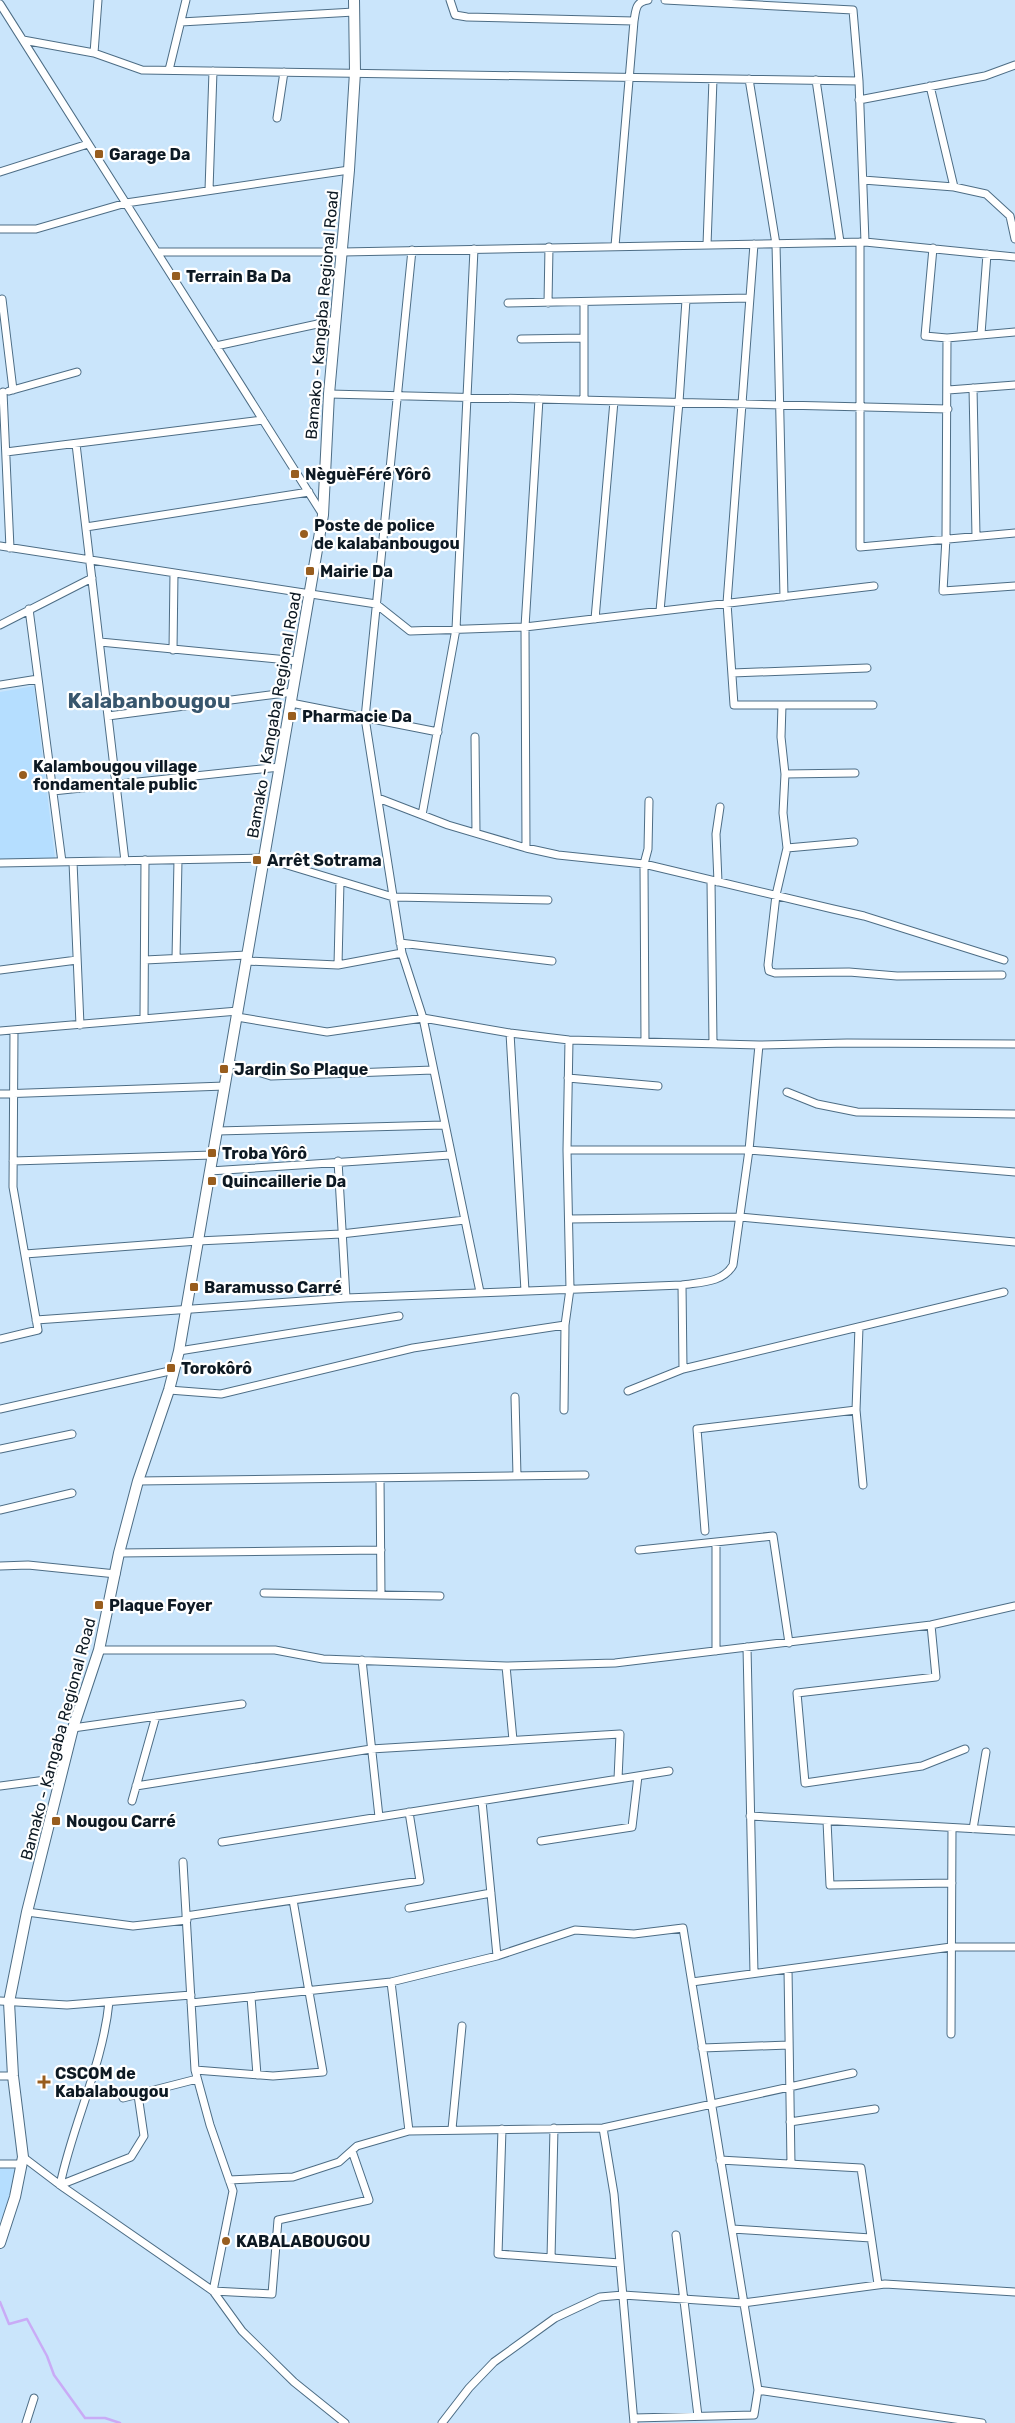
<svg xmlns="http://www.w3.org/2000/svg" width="1015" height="2423" font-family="Rubik,sans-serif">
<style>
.built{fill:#b5deff}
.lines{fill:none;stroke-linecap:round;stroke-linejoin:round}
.stream{stroke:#c9abf6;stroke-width:2.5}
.street-casing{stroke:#4d6d85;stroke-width:9}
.secondary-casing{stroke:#4d6d85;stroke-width:12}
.street{stroke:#fff;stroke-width:7}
.secondary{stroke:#fff;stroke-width:10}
.poi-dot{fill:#985d1e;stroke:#fff;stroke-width:2}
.labels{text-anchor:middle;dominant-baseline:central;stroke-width:4.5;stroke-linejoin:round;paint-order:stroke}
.poi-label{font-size:16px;font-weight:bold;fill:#0d1923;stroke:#fff;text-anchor:start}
.street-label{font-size:16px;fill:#0d1923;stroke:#fff}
.district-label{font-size:21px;font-weight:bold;fill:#38566d;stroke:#fff}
</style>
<rect width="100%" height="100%" fill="#cae5fb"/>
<path class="built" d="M34 686 55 858 0 859V692Z
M0 2168 15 2169 6 2213 0 2221Z"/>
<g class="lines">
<path class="stream" d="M0 2302 9 2324 27 2319 47 2356 54 2375 85 2418H105L120 2423"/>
<defs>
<path id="street" d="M450 0 455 15 467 17 634 21
M665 0 853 10 859 81 865 242
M0 4 323 515
M181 22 354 12
M23 40 94 53 142 70 859 81
M94 53 98 0
M169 70 186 0
M749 79 776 244 784 597
M816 80 840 242
M930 86 954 187
M859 100 985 76 1015 65
M277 118 284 72
M0 172 88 144
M863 180 954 187 986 194 1010 216 1015 239
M209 190 213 71
M0 229H36L126 203 349 170
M860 242V547L1015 533
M754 244 727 603 734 705H873
M707 245 713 79
M615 246 634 21C636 10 635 2 648 0
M933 248 925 336 947 338 1015 332
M412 250 365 718 402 953 423 1018 480 1292
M157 252H343L865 242 1015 257
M2 299 13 390
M584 302V400
M508 303 750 298
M548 303 549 247
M981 334 987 254
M947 338 946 538 943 591 1015 586
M521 339 584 338
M216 346 336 320
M973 388 976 536
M948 390 1015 385
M9 391 77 372
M3 392 10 548
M329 394 948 409
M76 444 125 861
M6 452 263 420
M86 527 309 492
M0 546 376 604 410 631 525 627 874 586
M29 609 62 862
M660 611 679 402 686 300
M595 619 614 401
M0 625 92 578
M100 642 298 661
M173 650 174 573
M732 673 867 668
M0 685 38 679
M291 703 438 732
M782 705 781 737 785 774 783 813 787 848 776 895 768 965 769 971 775 973 849 972 897 976 1002 975
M108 716 293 692
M475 737 476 833
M785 774 855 773
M53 791 280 767
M378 798 448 825 526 848 558 855 644 864 833 909 864 916 1004 960
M422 815 456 629 474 249
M526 848 525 627 539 399
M787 848 854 842
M73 862 80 1025
M0 863 264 858 393 897 548 900
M711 881 713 1043
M718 882 716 834 720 807
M400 943 552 961
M176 958 178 860
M145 960 247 955
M246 961 338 965 402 953
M338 965 340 881
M0 970 77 960
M237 1017 327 1032 423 1018 510 1033 569 1040 759 1045 847 1043 1015 1044
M144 1019 145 860
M0 1031 238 1011
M510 1033 525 1291
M645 1042 644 864 648 849 649 801
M229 1063 271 1076 433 1070
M568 1078 658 1086
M787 1092 817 1104 857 1112 1015 1114
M0 1094 225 1086
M217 1131 444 1125
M567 1150H749L1015 1172
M13 1161 213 1155
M338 1161 346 1298
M210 1171 450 1155
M569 1219 740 1217 1015 1242
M25 1254 198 1241 341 1234 465 1220
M682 1285 683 1369
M36 1320 346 1298 682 1285C700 1282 723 1283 733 1265L749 1150 759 1045
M859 1327 856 1410 863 1485
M0 1339 38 1330 13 1187 14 1030
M179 1351 399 1316
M169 1390 221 1394 413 1348 565 1325
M628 1391 683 1369 1004 1292
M515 1397 517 1476
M0 1409 174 1370
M564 1410 565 1325 570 1289 567 1150 569 1040
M0 1449 72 1434
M380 1478 381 1595
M138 1481 585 1475
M0 1510 72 1493
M705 1531 697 1429 856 1410
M716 1542V1651
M639 1550 773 1536 789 1643
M119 1553 381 1550
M0 1566 28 1565 116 1574
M264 1593 440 1596
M931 1625 936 1677 797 1693 805 1783 922 1766 965 1749
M747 1647 754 1973
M99 1650H275L323 1659 506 1666 615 1663 931 1625 1015 1606
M362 1660 379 1817
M506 1666 513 1740
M73 1728 242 1704
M0 1786 61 1778
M136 1786 371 1749 620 1734 618 1779
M132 1801 156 1716
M482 1801 497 1956
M750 1816 1015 1831
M827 1821 830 1885 952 1883
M973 1829 986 1752
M541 1841 632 1827 638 1776
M222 1842 669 1771
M183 1862 195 2070 210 2125 233 2191 213 2291 272 2294 278 2220 369 2200 352 2151
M409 1908 491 1893
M27 1912 133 1926 187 1920
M186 1916 420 1881 409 1812
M788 1969 791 2164
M391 1982 409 2131
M692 1982 951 1947H1015
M251 1997 257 2075
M0 2001 67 2005 191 1995
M191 2003 391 1982 497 1956 575 1930 634 1934 683 1928 758 2390 754 2415 634 2418
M951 2034 952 1828
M702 2048 789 2045
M195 2070 273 2076 323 2072 293 1900
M0 2076H13
M123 2098 197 2079
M790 2122 875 2109
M603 2128 614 2194 634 2423
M452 2129 462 2026
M502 2129 498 2254 620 2263
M23 2157 60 2185 213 2291 242 2331 294 2382 345 2423
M720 2160 861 2168 878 2284
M0 2164H22
M229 2180 293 2177 339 2162 357 2146 409 2131 603 2128 853 2073
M60 2185C73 2123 103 2064 109 2002
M60 2185 131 2157 144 2136 138 2095
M732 2229 871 2238
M676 2235 698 2416
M551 2258 554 2128
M758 2390 982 2423
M26 2423 34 2398
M442 2423 469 2388 494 2362 555 2318 600 2297 623 2295 743 2303 885 2284 1015 2292"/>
<path id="secondary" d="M0 2243 15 2197 23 2157 13 2076 9 2002 27 1912 73 1728 99 1650 119 1553 138 1481 169 1390 179 1351 323 515 329 394 349 170 355 72 354 0"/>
</defs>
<use href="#street" class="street-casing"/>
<use href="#secondary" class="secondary-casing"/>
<use href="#street" class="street"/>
<use href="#secondary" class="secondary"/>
</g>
<g class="poi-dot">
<rect x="94" y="149" width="10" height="10" rx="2.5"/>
<rect x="171" y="271" width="10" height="10" rx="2.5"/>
<rect x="290" y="469" width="10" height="10" rx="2.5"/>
<circle cx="304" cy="534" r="5"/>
<rect x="305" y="566" width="10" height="10" rx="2.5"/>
<rect x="287" y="711" width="10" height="10" rx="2.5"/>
<circle cx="23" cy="775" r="5"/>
<rect x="252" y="855" width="10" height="10" rx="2.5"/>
<rect x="219" y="1064" width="10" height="10" rx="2.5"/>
<rect x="207" y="1148" width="10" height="10" rx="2.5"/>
<rect x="207" y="1176" width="10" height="10" rx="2.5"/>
<rect x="189" y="1282" width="10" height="10" rx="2.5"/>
<rect x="166" y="1363" width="10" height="10" rx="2.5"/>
<rect x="94" y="1600" width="10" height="10" rx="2.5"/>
<rect x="51" y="1816" width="10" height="10" rx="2.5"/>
<path d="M41.5 2074.5h5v5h5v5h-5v5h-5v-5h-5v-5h5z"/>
<circle cx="226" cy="2241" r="5"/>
</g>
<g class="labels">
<g class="poi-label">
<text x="109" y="154">Garage Da</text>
<text x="186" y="276">Terrain Ba Da</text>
<text x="305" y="474">NèguèFéré Yôrô</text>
<text x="314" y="525">Poste de police<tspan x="314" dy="18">de kalabanbougou</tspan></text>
<text x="320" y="571">Mairie Da</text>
<text x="302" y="716">Pharmacie Da</text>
<text x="33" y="766">Kalambougou village<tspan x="33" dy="18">fondamentale public</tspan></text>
<text x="267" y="860">Arrêt Sotrama</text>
<text x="234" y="1069">Jardin So Plaque</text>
<text x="222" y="1153">Troba Yôrô</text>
<text x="222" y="1181">Quincaillerie Da</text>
<text x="204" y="1287">Baramusso Carré</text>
<text x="181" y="1368">Torokôrô</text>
<text x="109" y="1605">Plaque Foyer</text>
<text x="66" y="1821">Nougou Carré</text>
<text x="55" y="2073">CSCOM de<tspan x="55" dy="18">Kabalabougou</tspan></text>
<text x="236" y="2241">KABALABOUGOU</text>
</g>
<g class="street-label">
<text transform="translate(322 315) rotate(-85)">Bamako - Kangaba Regional Road</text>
<text transform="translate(274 715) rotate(-80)">Bamako - Kangaba Regional Road</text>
<text transform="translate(58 1739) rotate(-75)">Bamako - Kangaba Regional Road</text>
</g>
<g class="district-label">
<text x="149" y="700">Kalabanbougou</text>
</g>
</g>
</svg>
